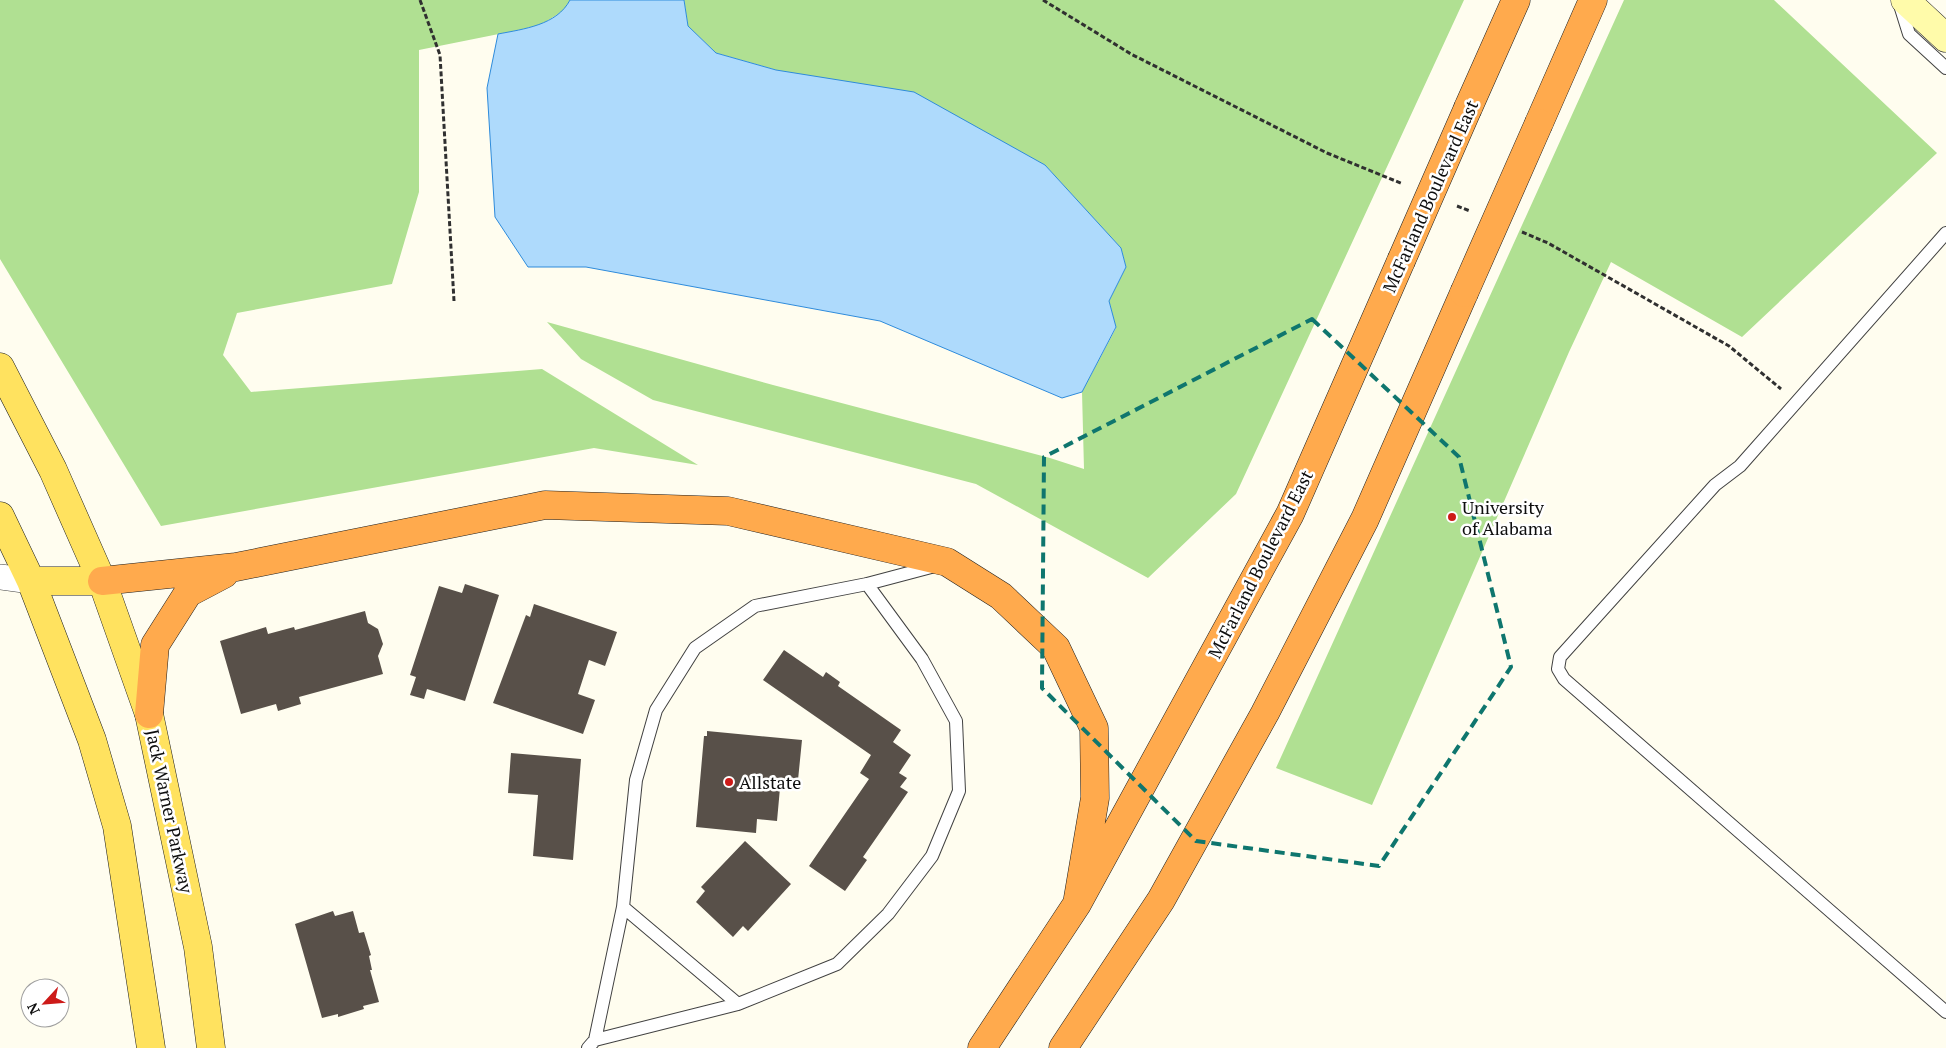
<svg xmlns="http://www.w3.org/2000/svg" width="1946" height="1048" font-family="'PT Serif',serif">
<style>
.forest{fill:#b0e092}
.water{fill:#aedafc;stroke:#2e8bdb}
.building{fill:#585049}
.lines{fill:none;stroke-linecap:round;stroke-linejoin:round}
.lane-casing{stroke:#414141;stroke-width:14}
.street-casing{stroke:#414141;stroke-width:26}
.secondary-casing{stroke:#303030;stroke-width:29}
.primary-casing{stroke:#1f1f1f;stroke-width:29}
.highway-casing{stroke:#1f1f1f;stroke-width:29}
.path{stroke:#303030;stroke-width:3;stroke-dasharray:5 2.5;stroke-linecap:butt}
.lane{stroke:#fff;stroke-width:12}
.street{stroke:#fff;stroke-width:25}
.secondary{stroke:#fffbaa;stroke-width:28}
.primary{stroke:#ffe25f;stroke-width:28}
.highway{stroke:#ffaa4d;stroke-width:28}
.highway-bridge-casing{stroke:#1f1f1f;stroke-width:29;stroke-linecap:butt}
.highway-bridge{stroke:#ffaa4d;stroke-width:28}
.marked{fill:none;stroke:#0f766e;stroke-width:4;stroke-dasharray:10 6;stroke-linejoin:round}
.poi-dot{fill:#cd1a18;stroke:#fff;stroke-width:2}
.labels{text-anchor:middle;dominant-baseline:central;stroke-width:5;stroke-linejoin:round;paint-order:stroke}
.street-label{font-size:18px;fill:#0e0e0e;stroke:#fff}
.poi-label{font-size:18px;fill:#0e0e0e;stroke:#fff;text-anchor:start}
</style>
<rect width="100%" height="100%" fill="#fffdef"/>
<path class="forest" d="M0 0H570L566 9 539 26 419 50V192L392 284 237 313 223 355 251 392 542 369 698 465 594 448 161 526 0 259Z
M684 0H1464L1236 494 1148 578 976 484 653 400 581 359 547 322 773 385 1050 458 1084 469 1082 392 1116 328 1109 301 1126 267 1121 248 1045 165 811 77 776 70 716 53 688 26Z
M1624 0H1774L1937 153 1742 337 1611 262 1569 352 1372 805 1276 768Z"/>
<path class="water" d="M570 0H684L688 26 716 53 776 70 914 92 1045 165 1121 248 1126 267 1109 301 1116 327 1082 392 1062 398 880 321 586 267H528L495 217 487 88 498 34C524 29 557 25 570 0Z"/>
<path class="building" d="M465 584 499 595 465 701 427 689 424 699 410 695 416 677 410 675 439 586 462 593Z
M534 604 617 632 605 666 589 660 578 694 595 700 583 734 493 703 526 615 530 617Z
M365 611 368 623 378 629 383 644 378 656 383 674 299 697 301 704 278 711 276 704 241 714 220 641 266 627 268 634 294 627 295 630Z
M784 650 823 677 826 672 840 682 838 686 901 730 893 742 911 755 899 773 907 778 900 787 908 792 863 857 867 860 845 891 809 866 869 779 860 773 871 755 763 680Z
M707 731 802 740 797 790 780 788 777 821 757 819 756 833 696 827 704 736H707Z
M511 753 581 759 573 860 533 856 538 795 508 793Z
M745 841 791 884 748 931 743 926 733 937 696 902 705 891 701 887Z
M333 911 335 916 353 911 359 933 364 932 371 955 369 956 372 970H370L379 1002 363 1006 364 1009 338 1017V1014L322 1018 295 924Z"/>
<g class="lines">
<defs>
<path id="lane" d="M1899 2 1909 34 1946 68
M1946 233 1740 466 1715 485 1560 657 1558 669 1564 679 1946 1012
M623 907 738 1004 837 964 888 914 932 856 959 791 956 721 922 659 867 584
M595 1040 738 1004
M588 1048 595 1040 623 907 636 780 656 710 695 648 755 606 867 584 935 566"/>
<path id="street" d="M0 577 31 581"/>
<path id="secondary" d="M1905 0 1946 38"/>
<path id="primary" d="M0 367 53 470 102 581 149 714 198 947 211 1048
M0 516 31 581 92 740 117 826 151 1048
M31 581H102"/>
<path id="highway" d="M1468 108 1516 0
M1539 123 1593 0
M102 581 236 567 545 505 728 511 947 562 1001 596 1056 648 1094 728 1095 798 1077 904
M149 714 155 645 188 593 224 574
M982 1048 1077 904 1290 514 1401 261
M1063 1048 1161 900 1265 713 1365 519 1464 293"/>
</defs>
<use href="#lane" class="lane-casing"/>
<use href="#street" class="street-casing"/>
<use href="#secondary" class="secondary-casing"/>
<use href="#primary" class="primary-casing"/>
<use href="#highway" class="highway-casing"/>
<path class="path" d="M420 0 440 55 454 301
M1043 0 1131 54 1327 153 1403 184
M1457 206 1470 211
M1522 232 1548 243 1729 346 1781 389"/>
<use href="#lane" class="lane"/>
<use href="#street" class="street"/>
<use href="#secondary" class="secondary"/>
<use href="#primary" class="primary"/>
<use href="#highway" class="highway"/>
<defs>
<path id="highway-bridge" d="M1401 261 1468 108
M1464 293 1539 123"/>
</defs>
<use href="#highway-bridge" class="highway-bridge-casing"/>
<use href="#highway-bridge" class="highway-bridge"/>
</g>
<path class="marked" d="M1312 319 1459 457 1511 667 1379 866 1196 841 1042 688 1044 457Z"/>
<g class="poi-dot">
<circle cx="1452" cy="517" r="5"/>
<circle cx="729" cy="782" r="5"/>
</g>
<g class="labels">
<g class="street-label">
<text transform="translate(1430 196) rotate(-66)">McFarland Boulevard East</text>
<text transform="translate(1260 564) rotate(-63)">McFarland Boulevard East</text>
<text transform="translate(170 811) rotate(78)">Jack Warner Parkway</text>
</g>
<g class="poi-label">
<text x="1462" y="507">University<tspan x="1462" dy="21">of Alabama</tspan></text>
<text x="739" y="782">Allstate</text>
</g>
</g>
<g transform="translate(45 1003) rotate(244)"><circle r="24" fill="#ffffff" stroke="#9f9f9f"/>
<path d="M0-4L9 19L0 12L-9 19Z" fill="#cd1a18"/>
<text y="-8" font-size="14" font-weight="bold" text-anchor="middle" fill="#0e0e0e">N</text>
</g>
</svg>
